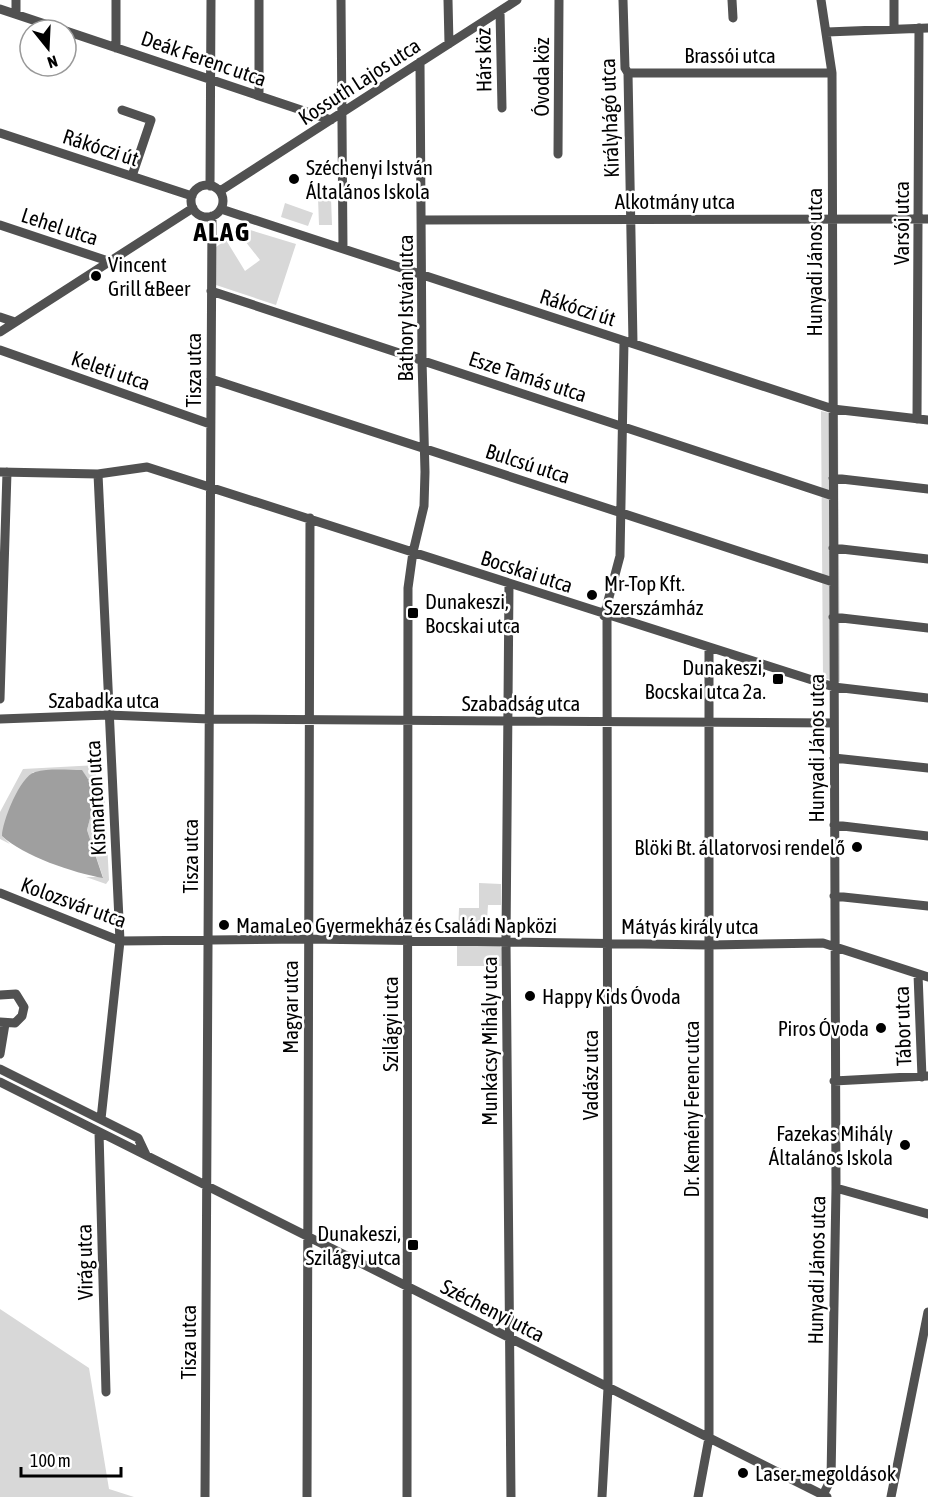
<svg xmlns="http://www.w3.org/2000/svg" width="928" height="1497" font-family="'Asap Condensed',sans-serif">
<style>
.green{fill:#d8d8d8}
.water{fill:#9f9f9f}
.lines{fill:none;stroke-linecap:round;stroke-linejoin:round}
.minor{stroke:#515151;stroke-width:9}
.poi-dot{fill:#000;stroke:#fff;stroke-width:2}
.labels{text-anchor:middle;dominant-baseline:central;stroke-width:5;stroke-linejoin:round;paint-order:stroke}
.street-label{font-size:21px;fill:#000;stroke:#fff}
.poi-label{font-size:21px;fill:#000;stroke:#fff;text-anchor:start}
.district-label{font-size:27px;font-weight:bold;letter-spacing:1.5px;fill:#000;stroke:#fff}
</style>
<rect width="100%" height="100%" fill="#fff"/>
<path class="green" d="M318 198H331L332 225H319Z
M285 203 313 213 308 226 281 217Z
M247 229 296 244 276 305 216 285V247L226 240 245 271 260 260 238 232Z
M821 411 838 415 840 682 823 678Z
M98 765 95 780 88 779 81 770 33 772 2 836 10 844 0 839V812L23 769Z
M99 784 104 786 109 880 106 884 86 877H103L87 830Z
M479 883 501 884V905H488L486 935 458 934 459 908H479Z
M457 944H498L503 949V966H457Z
M0 1309 89 1368 109 1489 134 1497H0Z"/>
<path class="water" d="M82 770 88 779 95 780 99 784 87 830 103 878C74 873 23 856 2 836 2 822 20 776 35 772 49 768 67 770 82 770Z"/>
<g class="lines">
<path class="minor" d="M16 0V14
M116 0V48
M341 0 343 248
M448 0 449 44
M623 0 625 68 628 73 633 343
M732 0 733 18
M821 0 832 73 836 1188 831 1479 823 1495
M894 0V29
M0 9 63 30
M500 11 502 108
M66 31 331 120
M827 32 928 28
M628 73H832
M259 95V0
M122 110 151 120 132 176
M0 133 192 196
M558 154 559 0
M191 201a16 16 0 1 1 32 0a16 16 0 1 1-32 0Z
M210 186 211 0
M220 191 517 0
M221 209 833 409 928 420
M423 220 928 219
M0 225 108 261
M211 291 833 496
M0 317 15 322
M0 332 193 208
M0 350 210 424
M211 379 833 582
M917 419 919 28
M0 472 98 474 147 467 834 687 928 698
M98 474 120 941 101 1119
M833 478 928 489
M833 548 928 559
M509 584 506 941 511 1497
M604 616 620 556 624 341
M833 617 928 628
M0 699 7 472
M0 719 108 715 209 719 834 723
M834 758 928 768
M834 825 928 836
M0 893 120 941 308 939 709 945 823 943 928 977
M834 896 928 906
M918 974 922 1077
M0 995 16 994 24 1007 22 1016 15 1023 0 1022
M0 1054 5 1024
M0 1069 138 1138 146 1155
M834 1081 928 1076
M0 1082 827 1497
M99 1132 106 1392
M836 1188 928 1214
M205 1497 212 216
M307 1497 310 518
M407 1497 408 588 413 552 424 506 425 472 422 360 420 62
M602 1497 608 1388 607 616
M698 1497 709 1438V649
M891 1497 928 1312"/>
</g>
<g class="poi-dot">
<circle cx="294" cy="179" r="6"/>
<circle cx="96" cy="276" r="6"/>
<circle cx="592" cy="595" r="6"/>
<rect x="407" y="607" width="12" height="12" rx="3"/>
<rect x="772" y="673" width="12" height="12" rx="3"/>
<circle cx="857" cy="847" r="6"/>
<circle cx="224" cy="925" r="6"/>
<circle cx="530" cy="996" r="6"/>
<circle cx="881" cy="1028" r="6"/>
<circle cx="905" cy="1145" r="6"/>
<rect x="407" y="1239" width="12" height="12" rx="3"/>
<circle cx="743" cy="1473" r="6"/>
</g>
<g class="labels">
<g class="street-label">
<text x="730" y="55">Brassói utca</text>
<text transform="translate(204 58) rotate(19)">Deák Ferenc utca</text>
<text transform="translate(483 60) rotate(-91)">Hárs köz</text>
<text transform="translate(541 77) rotate(-90)">Óvoda köz</text>
<text transform="translate(359 81) rotate(-33)">Kossuth Lajos utca</text>
<text transform="translate(609 118) rotate(-92)">Királyhágó utca</text>
<text transform="translate(101 147) rotate(18)">Rákóczi út</text>
<text x="675" y="201">Alkotmány utca</text>
<text transform="translate(901 223) rotate(-90)">Varsói utca</text>
<text transform="translate(60 226) rotate(18)">Lehel utca</text>
<text transform="translate(814 262) rotate(-90)">Hunyadi János utca</text>
<text transform="translate(578 307) rotate(18)">Rákóczi út</text>
<text transform="translate(405 308) rotate(-90)">Báthory István utca</text>
<text transform="translate(111 370) rotate(19)">Keleti utca</text>
<text transform="translate(193 370) rotate(-90)">Tisza utca</text>
<text transform="translate(528 376) rotate(18)">Esze Tamás utca</text>
<text transform="translate(528 463) rotate(18)">Bulcsú utca</text>
<text transform="translate(527 571) rotate(18)">Bocskai utca</text>
<text x="104" y="700">Szabadka utca</text>
<text x="521" y="703">Szabadság utca</text>
<text transform="translate(816 748) rotate(-90)">Hunyadi János utca</text>
<text transform="translate(95 798) rotate(-93)">Kismarton utca</text>
<text transform="translate(190 856) rotate(-90)">Tisza utca</text>
<text transform="translate(74 902) rotate(20)">Kolozsvár utca</text>
<text x="690" y="926">Mátyás király utca</text>
<text transform="translate(290 1007) rotate(-90)">Magyar utca</text>
<text transform="translate(390 1024) rotate(-90)">Szilágyi utca</text>
<text transform="translate(902 1026) rotate(-92)">Tábor utca</text>
<text transform="translate(489 1041) rotate(-90)">Munkácsy Mihály utca</text>
<text transform="translate(590 1075) rotate(-90)">Vadász utca</text>
<text transform="translate(691 1109) rotate(-90)">Dr. Kemény Ferenc utca</text>
<text transform="translate(84 1262) rotate(-91)">Virág utca</text>
<text transform="translate(816 1270) rotate(-89)">Hunyadi János utca</text>
<text transform="translate(493 1310) rotate(27)">Széchenyi utca</text>
<text transform="translate(188 1342) rotate(-90)">Tisza utca</text>
</g>
<g class="poi-label">
<text x="306" y="167">Széchenyi István<tspan x="306" dy="24">Általános Iskola</tspan></text>
<text x="108" y="264">Vincent<tspan x="108" dy="24">Grill &amp;Beer</tspan></text>
<text x="604" y="583">Mr-Top Kft.<tspan x="604" dy="24">Szerszámház</tspan></text>
<text x="425" y="601">Dunakeszi,<tspan x="425" dy="24">Bocskai utca</tspan></text>
<text x="766" y="667" text-anchor="end">Dunakeszi,<tspan x="766" dy="24">Bocskai utca 2a.</tspan></text>
<text x="845" y="847" text-anchor="end">Blöki Bt. állatorvosi rendelő</text>
<text x="236" y="925">MamaLeo Gyermekház és Családi Napközi</text>
<text x="542" y="996">Happy Kids Óvoda</text>
<text x="869" y="1028" text-anchor="end">Piros Óvoda</text>
<text x="893" y="1133" text-anchor="end">Fazekas Mihály<tspan x="893" dy="24">Általános Iskola</tspan></text>
<text x="401" y="1233" text-anchor="end">Dunakeszi,<tspan x="401" dy="24">Szilágyi utca</tspan></text>
<text x="755" y="1473">Laser-megoldások</text>
</g>
<g class="district-label">
<text x="222" y="231">ALAG</text>
</g>
</g>
<g transform="translate(48 48) rotate(162)"><circle r="28" fill="#ffffff" stroke="#999999" stroke-width="1.5"/>
<path d="M0-4.5L10 22L0 15L-10 22Z" fill="#000000"/>
<text y="-9" font-size="16" font-weight="bold" text-anchor="middle" fill="#000000">N</text>
</g>
<path d="M21 1467v9h100v-9" fill="none" stroke="#000000" stroke-width="3"/>
<text x="30" y="1467" font-size="18" fill="#000000" stroke="#ffffff" stroke-width="4.5" paint-order="stroke">100 m</text>
</svg>
